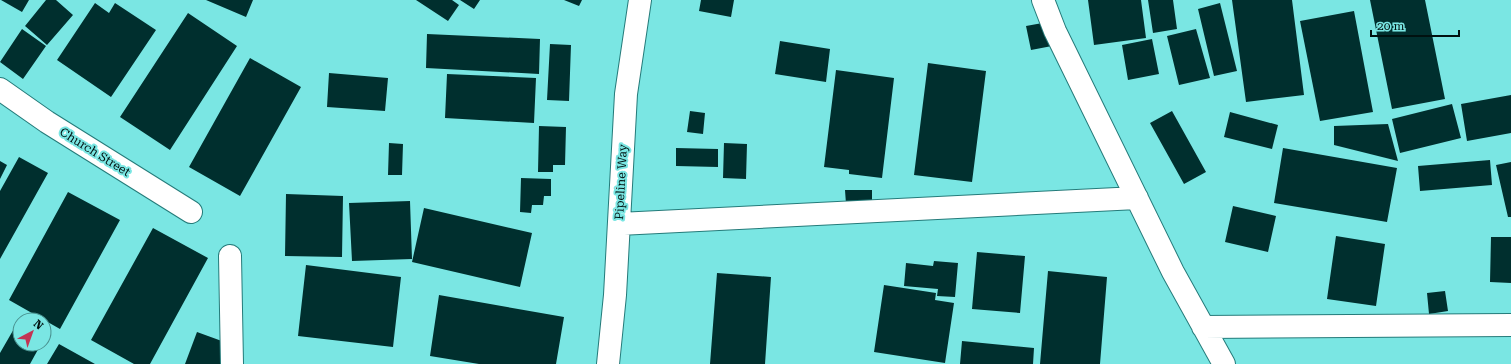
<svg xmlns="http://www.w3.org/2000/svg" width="1511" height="364" font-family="'Roboto Serif',serif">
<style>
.building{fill:#002f2e}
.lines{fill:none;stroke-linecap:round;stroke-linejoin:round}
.minor-casing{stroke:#257b7a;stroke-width:24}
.minor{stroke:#fff;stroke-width:22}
.labels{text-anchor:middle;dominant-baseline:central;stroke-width:4;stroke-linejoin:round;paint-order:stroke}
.street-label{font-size:12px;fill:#001110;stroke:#7ae6e3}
</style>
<rect width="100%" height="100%" fill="#7ae6e3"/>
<path class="building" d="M1 0H29L22 12Z
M46 0H56L73 15 47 45 25 26Z
M206 0H253L246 17Z
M416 0H452L459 5 448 21Z
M460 0H480L474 9Z
M564 0H582L579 6Z
M701 0H734L731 17 699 11Z
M1088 0H1141L1146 38 1094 45Z
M1148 0H1173L1177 29 1153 33Z
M1232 0H1292L1304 95 1246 102Z
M1370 0H1425L1445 99 1392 109Z
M95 3 109 13 115 3 156 30 111 97 57 60Z
M1220 3 1237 71 1214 76 1198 9Z
M1354 11 1373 112 1320 121 1300 21Z
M188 13 237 46 170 150 120 117Z
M1048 22 1052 46 1031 50 1026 26Z
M22 29 46 46 23 79 0 62Z
M1196 29 1210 78 1179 85 1167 36Z
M427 34 540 39 539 74 426 68Z
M1152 39 1159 74 1128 80 1122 45Z
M780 41 830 49 826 82 775 74Z
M550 44 571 45 569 101 547 100Z
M250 58 301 87 240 196 189 167Z
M928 63 986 71 972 182 914 175Z
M836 70 894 78 882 178 849 174V170L824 167Z
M329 73 388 78 385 111 327 107Z
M447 74 536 78 534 123 445 118Z
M1511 95V133L1467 141 1461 104Z
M1452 104 1461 138 1400 153 1392 119Z
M690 111 705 113 703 134 687 132Z
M1172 111 1206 172 1184 184 1150 123Z
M1230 112 1278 125 1272 149 1224 137Z
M1388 124 1398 161 1334 145V126Z
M539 126 566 127 565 165H553V172H538Z
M389 143 403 144 402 175H388Z
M724 143 747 144 746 179 723 178Z
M676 148 718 149V167L676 166Z
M1283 148 1397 168 1387 222 1274 203Z
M19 157 48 173 0 259V191Z
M1490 160 1492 185 1420 191 1418 166Z
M0 161 7 165 0 179Z
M1511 162V217H1508L1496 165Z
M521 178 551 179V196H544L543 205H532L531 213 520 212Z
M845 190H872V203L846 204Z
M68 192 120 220 60 329 9 300Z
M286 194 343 196 342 257 285 256Z
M410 201 412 259 352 261 349 203Z
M1233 206 1276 216 1268 252 1225 242Z
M424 208 532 233 520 287 412 262Z
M153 228 208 258 150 364H134L91 340Z
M1336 236 1385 244 1376 306 1327 299Z
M1491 237H1511V283L1490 282Z
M977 252 1025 256 1020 313 972 309Z
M934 261 958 263 955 297 937 296 938 289 904 286 906 263 933 266Z
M306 265 401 277 393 347 298 336Z
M1048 271 1107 277 1100 364H1040Z
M717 273 771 277 765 364H710Z
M884 285 936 293 935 300 954 303 945 363 874 352Z
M1445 291 1448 311 1429 314 1427 293Z
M439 295 564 317 556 364H479L430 356Z
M15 327 20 329V344H41L30 364H0V353Z
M197 332 230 344 222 364H185Z
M962 341 1034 348 1033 364H960Z
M59 344 95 364H47Z"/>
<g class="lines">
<defs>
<path id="minor" d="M1043 0 1055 31 1173 272 1224 364
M0 89 47 122 191 212
M619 224 1137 198
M230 256 232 364
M1203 327 1511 325
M608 364 615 295 626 94 640 0"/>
</defs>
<use href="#minor" class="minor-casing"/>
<use href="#minor" class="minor"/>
</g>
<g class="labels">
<g class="street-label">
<text transform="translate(95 152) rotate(32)">Church Street</text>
<text transform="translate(621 182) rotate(-87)">Pipeline Way</text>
</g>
</g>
<g transform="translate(32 332) rotate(41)"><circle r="19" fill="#7ae6e3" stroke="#49918f"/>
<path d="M0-3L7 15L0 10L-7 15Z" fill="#c33353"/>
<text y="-6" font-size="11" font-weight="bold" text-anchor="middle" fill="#001110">N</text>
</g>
<path d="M1371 30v6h88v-6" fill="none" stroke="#001110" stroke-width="2"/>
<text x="1377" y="30" font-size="12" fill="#001110" stroke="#7ae6e3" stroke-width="3" paint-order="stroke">20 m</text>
</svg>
